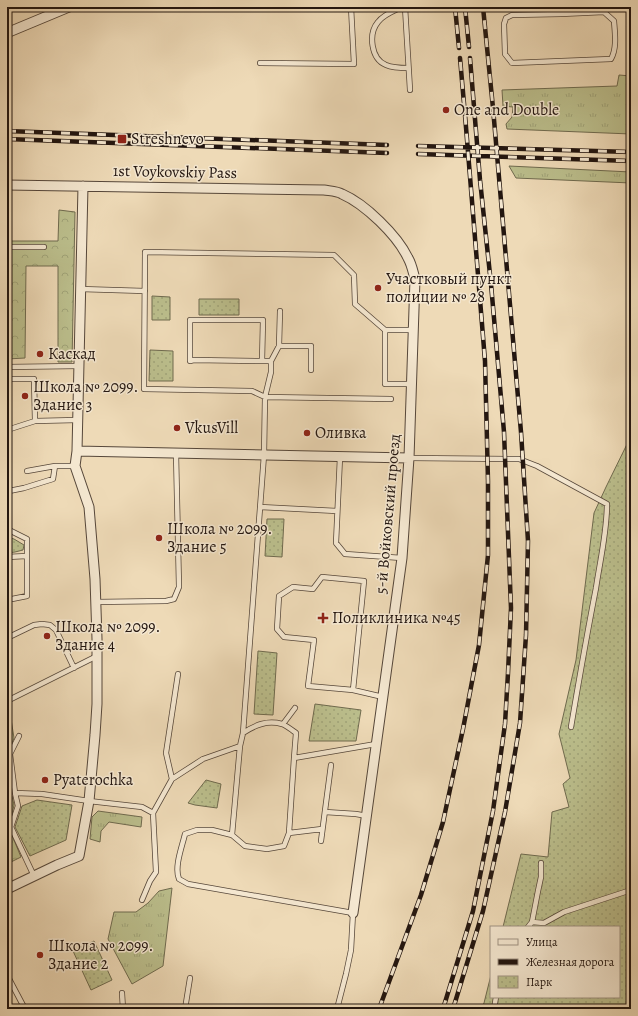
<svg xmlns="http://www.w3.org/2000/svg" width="638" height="1016" font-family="Alegreya,serif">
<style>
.grass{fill:url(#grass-tufts);stroke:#6f6a4e}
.forest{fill:url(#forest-crowns);stroke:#6f6a4e}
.park{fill:url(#park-dots);stroke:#6f6a4e}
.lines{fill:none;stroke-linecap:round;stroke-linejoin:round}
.service-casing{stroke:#56473a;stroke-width:6}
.minor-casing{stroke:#56473a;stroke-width:11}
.service{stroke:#f4e7d0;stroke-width:4.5}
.minor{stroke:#f4e7d0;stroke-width:9}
.rail-casing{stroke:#231610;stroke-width:4.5}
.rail{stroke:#f4e7d0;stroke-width:3;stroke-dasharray:9;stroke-linecap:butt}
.poi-dot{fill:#8f2418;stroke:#f4e7d0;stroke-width:1.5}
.labels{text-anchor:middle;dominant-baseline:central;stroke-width:3;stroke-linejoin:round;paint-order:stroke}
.poi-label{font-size:16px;fill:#231610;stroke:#f4e7d0;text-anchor:start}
.street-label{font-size:16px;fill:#231610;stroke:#f4e7d0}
</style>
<defs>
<pattern id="grass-tufts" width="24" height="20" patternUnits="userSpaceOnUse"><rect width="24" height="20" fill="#bbbe8c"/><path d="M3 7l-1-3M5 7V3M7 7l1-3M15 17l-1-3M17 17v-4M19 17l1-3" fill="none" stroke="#a0a378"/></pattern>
<pattern id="forest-crowns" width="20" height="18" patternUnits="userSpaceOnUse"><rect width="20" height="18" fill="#bbbe8c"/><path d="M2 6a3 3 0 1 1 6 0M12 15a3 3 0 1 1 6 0" fill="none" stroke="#a0a378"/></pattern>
<pattern id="park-dots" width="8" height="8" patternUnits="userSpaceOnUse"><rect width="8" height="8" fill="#bbbe8c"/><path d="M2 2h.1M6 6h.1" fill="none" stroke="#a0a378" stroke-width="1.8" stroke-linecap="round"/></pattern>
</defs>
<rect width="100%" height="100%" fill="#eedab7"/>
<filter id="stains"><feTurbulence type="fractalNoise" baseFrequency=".005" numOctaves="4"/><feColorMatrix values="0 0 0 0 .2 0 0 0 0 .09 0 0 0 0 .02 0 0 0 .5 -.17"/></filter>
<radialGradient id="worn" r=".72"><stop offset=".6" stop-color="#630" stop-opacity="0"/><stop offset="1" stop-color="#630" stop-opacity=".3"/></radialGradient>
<path class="grass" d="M619 75 631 76V134L507 129 506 124 512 117 513 107 503 106 502 90 617 86Z
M509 166 631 172V183L516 178Z
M98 811 142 817 141 827 109 822 101 831 100 842 90 839 92 817Z
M172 888 163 966 132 984 108 939 114 912H136L148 903 159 891Z"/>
<path class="forest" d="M59 210 75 212 72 362H58V266H26L25 358 7 359V241H58Z
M11 719 14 738 7 756V720Z
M12 796 14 805 9 828 21 857 7 864V798Z"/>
<path class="park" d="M152 296 170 297V320H152Z
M199 299H239V315H199Z
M150 350 173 351V381H149Z
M631 436V1009H481L484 1003 491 975V997H619V927H503L521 854 548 857 552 812 569 807 563 784 570 778 559 734 576 660 594 513 606 487Z
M267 519H284L282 557 265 556Z
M7 537 14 539 24 545 23 550 15 552 7 553Z
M258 651 277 653 273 715 254 714Z
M315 704 361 710 356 741H309Z
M206 780 221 784 217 808 195 805 188 803Z
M37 800 72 805 66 840 30 856 15 827 22 806Z
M94 941 112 980 91 990 73 951Z"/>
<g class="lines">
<defs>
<path id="service" d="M230 7 231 8 234 7
M402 7C394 11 384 14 378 22 368 34 371 59 386 65 393 68 401 68 408 68
M405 7 410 90
M561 7V14L512 15 506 18 504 24 505 54 512 63 611 59C617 48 615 34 614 21L604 12 561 14
M260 63 354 64 351 7
M7 247H44
M80 289 145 291
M280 311 279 346 271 361V372L265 397 264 455 243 733 240 746 232 835 212 830H197L185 834C182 847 174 867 179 879L188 884 353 913 351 950 346 974 337 1009
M385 330 355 304 354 275 334 255 145 252 144 389 252 391 265 397 391 399
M279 346H311V370
M262 361 263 320H190V361L194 360 262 361H271
M7 367 78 366
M7 379H34L35 421 7 430
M411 384H385V330H413
M35 421 77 420
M340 457 336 543 345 554 402 558
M409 458 519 459 537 466 607 504C607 532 600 561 596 588 587 634 579 680 571 727
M27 471 55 466H75
M7 502 9 491 24 488 53 479 55 466
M260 507 337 511
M7 529 27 539V596L7 600
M7 557 27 556
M95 602 166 601 174 599 179 587 176 453
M7 638 34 625 42 624 50 625 56 630 74 668
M353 690 364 581 322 577 313 589 293 587 279 596 277 629 284 637 314 640 308 686 353 690 383 697
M7 701 97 656
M283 724 295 708
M243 733C255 725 267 720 282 724 287 726 292 730 296 733L294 758 376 744
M19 736 10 754 15 793 18 806 11 827 34 876
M172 779 166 753 178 674
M15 793 42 794 89 801 142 807 153 813 172 779 203 759 240 746
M325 812 356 814 367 816
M289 833 322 829
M232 835 245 846 267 849 284 846 289 833 294 758
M321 841 331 765
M142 900 150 881 156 872 153 813
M532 922 544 923 564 912 631 890
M528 927 532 922 538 891 541 877V863
M7 975 25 1009
M122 993 123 1009
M185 1009 190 978
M494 1009 496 997"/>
<path id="minor" d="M7 28 9 32 69 7
M7 185 324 190C330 191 337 191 342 194 365 204 397 235 408 258 412 265 413 272 415 279L409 458 402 558 353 913
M77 451 409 458
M7 889 57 865 79 856 89 801 95 735 97 704V639L95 579 89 507 75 466 77 451 83 186"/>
</defs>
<use href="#service" class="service-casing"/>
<use href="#minor" class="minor-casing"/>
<use href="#service" class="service"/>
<use href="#minor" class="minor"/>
<defs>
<path id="rail" d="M455 7 459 48
M465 7 469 47
M7 131 387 145
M7 139 387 153
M418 146 631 152
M418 154 631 161
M379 1009 421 895 443 822 463 729 479 645 488 555V481L485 361 465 115 460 58
M443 1009 473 911 493 811 505 724 508 673 511 608 504 432 491 284 480 180 470 58
M453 1009 483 911 505 812 520 723 526 635 528 541 521 432 493 108 483 7"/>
</defs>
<use href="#rail" class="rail-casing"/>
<use href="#rail" class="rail"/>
</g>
<g class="poi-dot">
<circle cx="446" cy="110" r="4"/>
<rect x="117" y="134" width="10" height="10" rx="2"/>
<circle cx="378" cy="288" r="4"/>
<circle cx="40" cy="354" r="4"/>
<circle cx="25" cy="396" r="4"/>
<circle cx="177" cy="428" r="4"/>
<circle cx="307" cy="433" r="4"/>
<circle cx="159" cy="538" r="4"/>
<path d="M321 612h4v4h4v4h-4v4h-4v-4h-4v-4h4z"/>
<circle cx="47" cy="636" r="4"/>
<circle cx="45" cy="780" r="4"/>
<circle cx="40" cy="955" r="4"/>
</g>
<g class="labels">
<g class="poi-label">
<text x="454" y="110">One and Double</text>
<text x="131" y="139">Streshnevo</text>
<text x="386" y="279">Участковый пункт<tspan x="386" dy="18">полиции № 28</tspan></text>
<text x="48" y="354">Каскад</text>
<text x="33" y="387">Школа № 2099.<tspan x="33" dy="18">Здание 3</tspan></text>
<text x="185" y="428">VkusVill</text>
<text x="315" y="433">Оливка</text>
<text x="167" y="529">Школа № 2099.<tspan x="167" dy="18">Здание 5</tspan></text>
<text x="332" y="618">Поликлиника №45</text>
<text x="55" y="627">Школа № 2099.<tspan x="55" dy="18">Здание 4</tspan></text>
<text x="53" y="780">Pyaterochka</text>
<text x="48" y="946">Школа № 2099.<tspan x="48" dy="18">Здание 2</tspan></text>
</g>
<g class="street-label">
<text transform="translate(175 172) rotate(1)">1st Voykovskiy Pass</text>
<text transform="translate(388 514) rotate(-85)">5-й Войковский проезд</text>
</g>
</g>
<rect width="638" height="1016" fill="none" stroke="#eedab7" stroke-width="24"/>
<rect x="8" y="8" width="622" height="1000" fill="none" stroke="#231610" stroke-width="2"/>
<rect x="12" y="12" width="614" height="992" fill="none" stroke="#231610"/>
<rect x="490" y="926" width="130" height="72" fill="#f4e7d0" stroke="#a09383"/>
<rect x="498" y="939" width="20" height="6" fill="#f4e7d0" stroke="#a09383"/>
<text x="526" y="946" font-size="12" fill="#231610">Улица</text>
<rect x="498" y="959" width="20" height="6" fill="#231610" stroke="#a09383"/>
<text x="526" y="966" font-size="12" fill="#231610">Железная дорога</text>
<rect x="498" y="976" width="20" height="12" fill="url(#park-dots)" stroke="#a09383"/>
<text x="526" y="986" font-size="12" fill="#231610">Парк</text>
<rect width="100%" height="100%" filter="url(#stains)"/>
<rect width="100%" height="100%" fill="url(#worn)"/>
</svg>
